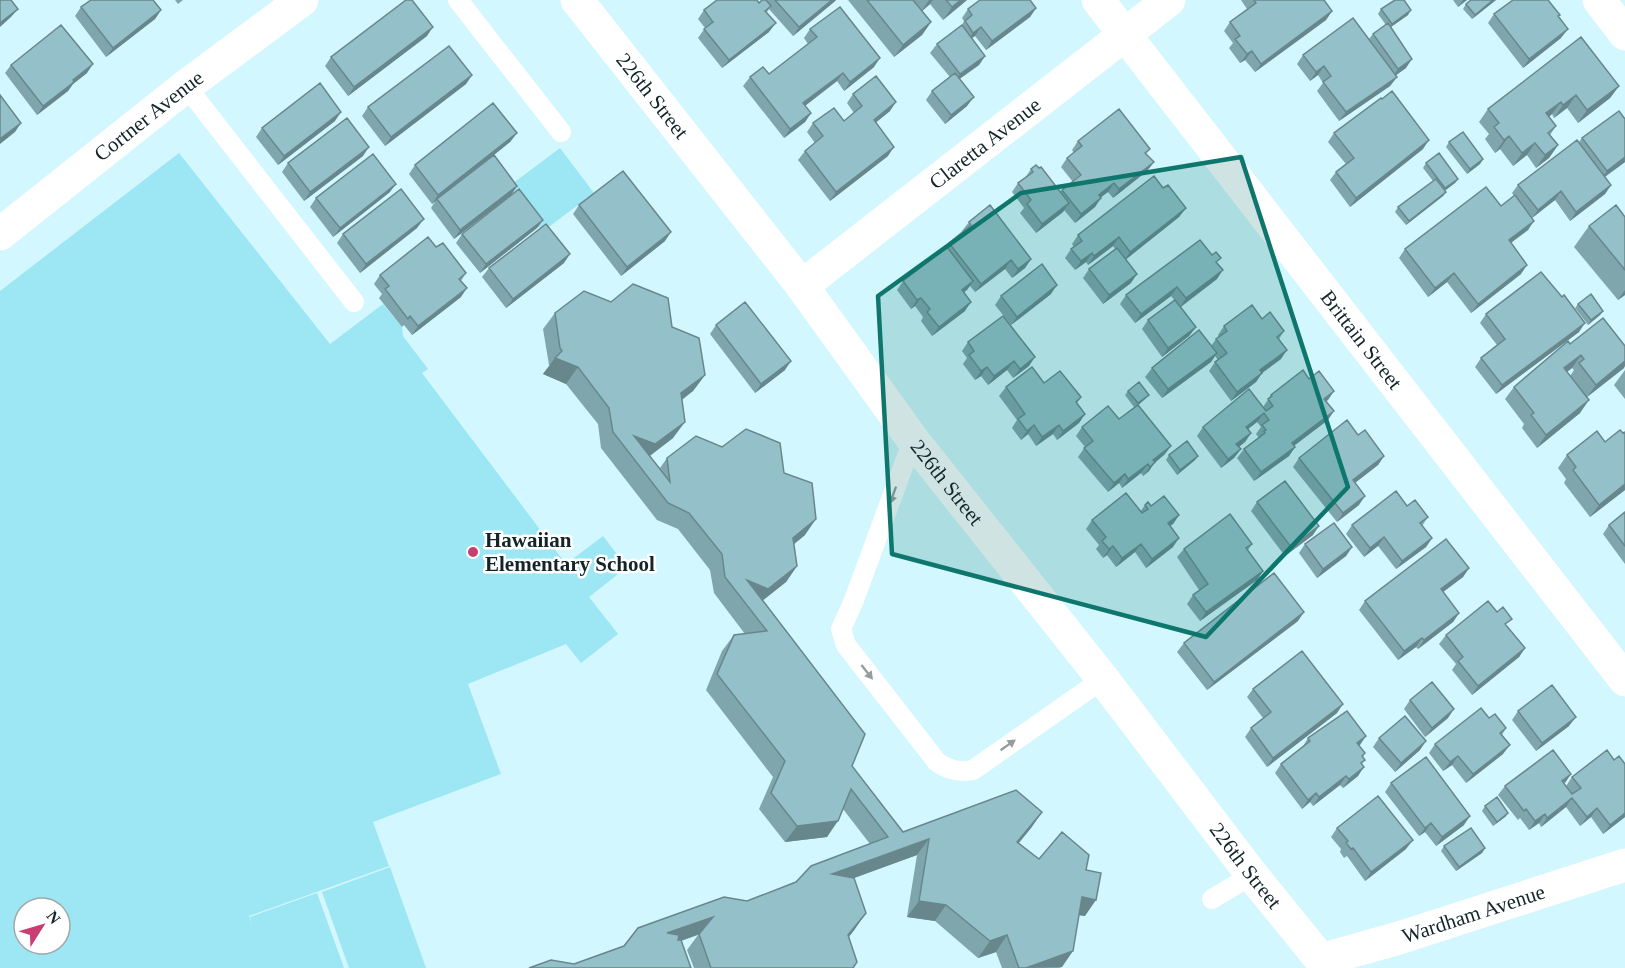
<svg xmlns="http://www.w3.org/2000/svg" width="1625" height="968" font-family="'Times New Roman',serif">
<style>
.green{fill:#9de6f4;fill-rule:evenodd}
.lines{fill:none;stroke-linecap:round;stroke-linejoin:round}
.service{stroke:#fff;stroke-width:20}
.minor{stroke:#fff;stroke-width:33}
.wall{fill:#7fa6ad;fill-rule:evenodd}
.shaded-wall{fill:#68878d}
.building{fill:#94c1c9;stroke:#68878d;stroke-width:1.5}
.oneway{fill:#959d9e}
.marked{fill:#0f766e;fill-opacity:0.2;stroke:#0f766e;stroke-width:4.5;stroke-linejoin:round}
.poi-dot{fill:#c83e74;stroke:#fff;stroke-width:2}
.labels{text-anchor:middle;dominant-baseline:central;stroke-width:5;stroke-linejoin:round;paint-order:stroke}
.street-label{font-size:21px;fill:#132528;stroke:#fff}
.poi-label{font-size:21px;font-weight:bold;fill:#132528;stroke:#fff;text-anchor:start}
</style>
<rect width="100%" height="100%" fill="#d2f7fe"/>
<path class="green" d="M560 148 594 193 542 232 508 187Z
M179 153 330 344 383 304 402 327 403 336 428 369 422 373 566 564 603 536 627 567 589 597 618 634 581 663 566 644 468 684 501 774 373 822 389 866 249 916 252 925 250 917 317 893 344 968H0V291ZM24 908H60V944H24Z
M390 867 426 968H349L322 892Z"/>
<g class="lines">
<path class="service" d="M458 0 561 132
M186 86 354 302
M913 440 854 600 841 629 846 645 937 762C948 770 959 773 973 770L1103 679
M1212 899 1252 875"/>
<g class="minor">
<path id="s1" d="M577 0 802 286 913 440 1103 679 1252 875 1321 960 1399 938 1625 865"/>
<path id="s2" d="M1098 0 1625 680"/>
<path d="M1599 0 1625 34"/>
<path id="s3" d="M0 234 186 86 302 0"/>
<path id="s4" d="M802 286 1169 0"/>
</g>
</g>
<path class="wall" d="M175 0H183L178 4Z
M762 0H836L834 2 793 36 769 9 767 12 769 32 722 68 698 38 705 28 698 19 704 10 759 3Z
M848 0H967L943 20 930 4 922 11 931 22 922 35 894 57Z
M1241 0H1324L1332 11 1326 20 1255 72 1245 60 1240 63 1229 48 1233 43 1224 31 1230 22 1247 9Z
M1453 0H1467L1458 7Z
M1496 0 1472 19 1463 9 1466 4Z
M81 7 161 10 155 19 106 57 75 16Z
M1036 8 1030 17 986 50 975 36 972 38 985 56 979 65 959 79 967 106 945 124 926 100 932 91 950 77 930 53 937 44 962 25 964 21 962 18 968 9Z
M1381 9 1408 15 1391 27 1406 68 1396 75 1397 77 1390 86 1339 121 1317 91 1323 83 1318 75 1310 81 1297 64 1303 55 1369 39 1373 34 1386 25 1378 14Z
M1494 14 1560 15 1558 17 1561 38 1523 68 1488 23Z
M810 29 874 67 844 91 837 81 805 106 811 113 805 122 784 138 743 86 750 77 769 74 808 44 804 38Z
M427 36 348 96 325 66 331 57Z
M11 65 87 73 73 84 68 91 37 115 5 73Z
M472 75 466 84 385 146 362 116 368 107Z
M1619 86 1610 98 1578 123 1567 108 1554 118 1552 114 1549 117 1556 126 1550 135 1558 145 1549 158 1536 168 1527 155 1513 166 1500 149 1495 153 1485 139 1489 134 1479 122 1488 109Z
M853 94 890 111 876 122 888 156 830 201 798 160 805 151 815 143 807 132 813 123 844 121 854 113 847 103Z
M1625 119V162L1605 177 1611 185 1605 194 1570 221 1555 200 1532 218 1528 230 1511 243 1521 274 1471 313 1447 282 1428 297 1399 258 1405 249 1501 206 1514 196 1512 193 1518 185 1579 142 1582 138Z
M335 121 278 165 256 137 262 128Z
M517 133 510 142 494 155 517 186 511 195 454 239 431 208 436 200 432 204 409 174 415 165Z
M1334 133 1423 149 1350 207 1330 180 1336 172 1346 164 1328 142Z
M1078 141 1150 149 1146 154 1154 162 1147 171 1113 198 1108 192 1100 197 1095 207 1075 223 1064 210 1063 212 1036 233 1020 213 1024 208 1012 192 1018 183 1025 178 1031 169 1060 192 1073 182 1061 167 1067 158 1074 153 1072 150Z
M1449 142 1483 159 1480 164 1467 174 1446 147Z
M363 156 304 201 282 172 288 163Z
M1426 163 1458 179 1455 183 1445 190 1446 192 1443 196 1406 225 1395 212 1398 207 1433 181 1423 168Z
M1163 188 1186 208 1179 217 1126 259 1131 283 1103 304 1083 278 1089 269 1115 249 1113 246 1088 265 1086 262 1075 270 1065 258 1071 249 1074 247 1072 244 1078 235Z
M390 192 333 237 310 207 316 198Z
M579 205 665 241 621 276 573 214Z
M1625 217V295L1618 300 1574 247 1589 226Z
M543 220 537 228 480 273 456 243 462 234Z
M969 222 1031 259 1025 268 1012 278 1005 269 975 292 970 286 964 292 965 311 932 336 921 321 923 317 915 306 911 309 897 290 903 281 946 248 949 243 963 232 962 231Z
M417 228 360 273 337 243 343 234Z
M436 247 466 273 461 281V297L412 335 404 325 402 327 379 298 382 294 374 284 380 275Z
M564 263 506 308 482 277 489 268Z
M1217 263V279L1181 307 1196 327 1189 336 1162 357 1142 329 1148 320 1174 300 1171 296 1135 323 1120 304 1126 295Z
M1051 294 1011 325 995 305 1001 296Z
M1578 304 1603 311 1600 315 1588 325 1575 308Z
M555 313 672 327 705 375 693 391 682 400 673 438 650 456 660 468 667 458 784 473 805 535 794 544 797 566 786 582 762 601 852 766 903 832 1042 812 1031 828 1019 843 1039 859 1086 870 1085 916 1079 915 1062 967 1059 968H1002L996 952 978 958 935 921 907 917 917 855 854 878 855 929 849 937 854 968H694L687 950 698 935 681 941 574 964 747 901 796 882 870 844 843 809 827 837 785 842 759 809 773 777 706 690 722 651 734 635 745 634 714 593 710 570 678 529 657 520 601 448 598 424 566 384 543 374 550 365H549L543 329Z
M1486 314 1579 332 1496 394 1475 367 1481 358 1497 345 1480 323Z
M1262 319 1284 331 1279 339 1281 359 1262 373 1256 382 1231 401 1209 371 1215 362 1218 360 1215 356 1211 362 1162 398 1145 377 1152 368 1211 346 1216 339 1219 337 1218 335 1224 326Z
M716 325 785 370 755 393 710 334Z
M968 342 1029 366 1013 378 1007 370 988 385 981 376 975 380 963 364 967 358 962 351Z
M1570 344 1624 368 1587 397 1580 413 1537 448 1522 428 1524 424 1505 399 1514 387ZM1572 368 1574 370 1570 376 1567 372Z
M1625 370V399L1614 385Z
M1309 379 1334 391 1326 401 1328 420 1294 445 1295 447 1289 456 1254 481 1237 458 1244 449 1259 438 1256 434 1261 427 1257 422 1248 429 1251 433 1245 442 1239 447 1241 449 1234 458 1221 468 1197 436 1203 427 1263 407 1271 395Z
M1044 383 1081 397 1077 403 1085 414 1079 423 1057 440 1053 434 1036 446 1028 434 1021 440 1012 428 1017 420 999 396 1006 387Z
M1128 391 1149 395 1145 399 1138 405 1165 454 1155 462 1149 471 1143 476 1141 473 1122 488 1119 483 1108 492 1078 457 1085 447 1076 436 1082 427 1119 419 1134 407 1125 395Z
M1625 432V490L1590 517 1564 483 1566 479 1558 468 1567 455 1605 442Z
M1358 435 1384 456 1378 465 1355 483 1359 505 1337 522 1293 467 1299 458Z
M1169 455 1195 460 1177 475 1166 460Z
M1257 502 1313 535 1285 556 1251 511Z
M1145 505 1151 506 1179 515 1173 524 1170 526 1173 547 1146 568 1135 552 1116 567 1107 555 1103 558 1096 549 1099 545 1086 529 1092 520 1140 512Z
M1407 506 1428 517 1422 526 1432 538 1426 547 1396 569 1378 546 1364 557 1346 534 1352 525Z
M1625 512V564L1603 534 1609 525Z
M1252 544 1248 550 1263 571 1257 580 1200 621 1187 604 1193 595 1199 590 1177 557 1184 549Z
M1305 544 1352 547 1346 556 1317 578 1299 553Z
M1469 568 1463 577 1443 592 1459 613 1453 622 1418 649 1416 647 1398 660 1359 610 1365 601Z
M1298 621 1207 690 1177 652 1184 643Z
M1507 626 1525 648 1519 657 1472 695 1452 670 1456 664 1439 644 1446 635Z
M1253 689 1337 713 1267 767 1245 737 1251 728 1263 718 1247 697Z
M1410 700 1448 718 1425 737 1404 709Z
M1518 711 1569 726 1536 751 1512 720Z
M1489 718 1506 728 1502 735 1503 754 1466 783 1452 765 1443 771 1429 753 1435 744Z
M1308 738 1359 746 1365 753 1363 757 1362 765 1358 776 1343 788 1340 785 1313 806 1310 802 1302 809 1275 773 1281 764 1302 748Z
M1379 738 1420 750 1395 772 1373 747Z
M1614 760 1625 817 1603 834 1591 817 1580 826 1566 807 1541 827 1539 823 1529 830 1520 818 1518 820 1498 795 1505 786 1564 784 1566 786 1572 777Z
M1391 783 1464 825 1436 846 1425 832 1419 836 1385 792Z
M1485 806 1508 813 1505 817 1493 826 1482 811Z
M1337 828 1406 849 1365 881 1347 856 1344 858 1340 852 1341 849 1331 837Z
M1444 846 1485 848 1482 853 1456 871 1441 851Z"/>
<path class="shaded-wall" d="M832 0H836L834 2 793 36 799 27Z
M929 0H933L930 4 921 12Z
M961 0H967L943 20 952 7Z
M1463 0H1467L1458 7Z
M1493 0H1496L1472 19 1475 15Z
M1036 8 1030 17 986 50 992 41Z
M18 9 11 17 0 27V23Z
M161 10 155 19 106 57 113 48Z
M1411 10 1408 15 1388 29 1392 24Z
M1332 11 1326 20 1255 72 1261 64Z
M931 22 922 35 894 57 903 45Z
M776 23 769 32 722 68 729 60Z
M433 27 427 36 348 96 354 87Z
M981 27 975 36 967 41 973 33Z
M1568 29 1561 38 1523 68 1529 59Z
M1252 51 1245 60 1240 63 1247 54Z
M985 56 979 65 954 83 960 74Z
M880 58 874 67 844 91 850 82Z
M1412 59 1406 68 1392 78 1398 69Z
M93 64 87 73 73 84 68 91 37 115 43 106 73 80Z
M1324 66 1318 75 1310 81 1316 72Z
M843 73 837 81 797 112 803 103Z
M472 75 466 84 385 146 391 137Z
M1397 77 1390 86 1339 121 1346 112Z
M1619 86 1610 98 1578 123 1587 110Z
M1576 95 1567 108 1554 118 1563 105Z
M974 97 967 106 945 124 951 115Z
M896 102 890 111 868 129 874 120Z
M1561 102 1552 114 1537 126 1546 113Z
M341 112 335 121 278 165 284 156Z
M811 113 805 122 784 138 790 129Z
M21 123 15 132 0 144V139Z
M517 133 510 142 432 204 438 195Z
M1509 136 1500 149 1495 153 1504 140Z
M1429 140 1423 149 1350 207 1356 198Z
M1535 143 1527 155 1513 166 1522 153Z
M1558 145 1549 158 1536 168 1545 155Z
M369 147 363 156 304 201 310 192Z
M894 147 888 156 830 201 836 192Z
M1625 157V162L1600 180 1607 171Z
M1483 159 1480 164 1467 174 1470 169Z
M1154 162 1147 171 1113 198 1119 189Z
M1458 179 1455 183 1442 193 1445 188Z
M1114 183 1108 192 1092 204 1099 195Z
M396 184 390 192 333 237 340 228Z
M1611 185 1605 194 1570 221 1576 212Z
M517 186 511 195 454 239 460 230Z
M1561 191 1555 200 1532 218 1538 210Z
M1446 192 1443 196 1406 225 1409 221Z
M1101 198 1095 207 1075 223 1081 214Z
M1069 203 1063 212 1036 233 1042 224Z
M1186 208 1179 217 1124 261 1130 252Z
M424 219 417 228 360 273 366 264Z
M543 220 537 228 480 273 486 264Z
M1534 221 1528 230 1502 249 1509 240Z
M671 232 665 241 621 276 627 267Z
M1119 237 1113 246 1088 265 1094 256Z
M1092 253 1086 262 1075 270 1081 261Z
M570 254 564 263 506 308 513 299Z
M1031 259 1025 268 1012 278 1018 269Z
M1011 260 1005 269 975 292 981 284Z
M1527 265 1521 274 1471 313 1478 304Z
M1223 270 1217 279 1180 307 1186 298Z
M1454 273 1447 282 1428 297 1435 288Z
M1137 274 1131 283 1103 304 1109 295Z
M973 281 967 290 955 299 962 290Z
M1057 285 1051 294 1011 325 1017 317Z
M1177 287 1171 296 1135 323 1141 314Z
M467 288 461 297 412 335 418 326Z
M1625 290V295L1618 300Z
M921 298 915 306 911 309 917 300Z
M971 302 965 311 932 336 939 327Z
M1603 311 1600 315 1588 325 1591 320Z
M1585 323 1579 332 1496 394 1502 385Z
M1196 327 1189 336 1162 357 1168 348Z
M1287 350 1281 359 1262 373 1256 382 1231 401 1237 392 1260 370Z
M1217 353 1211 362 1162 398 1168 389Z
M1581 355 1572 368 1555 381 1564 368Z
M1035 357 1029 366 1013 378 1020 369Z
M555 358 578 367 566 384 543 374Z
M791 361 785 370 755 393 761 384Z
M1014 361 1007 370 988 385 994 376Z
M1625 361V366L1624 368 1587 397 1596 385Z
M987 367 981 376 975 380 981 371Z
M705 375 693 391 669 409 681 393Z
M1334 391 1328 400 1318 408 1324 399Z
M1149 395 1145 399 1135 408 1138 403Z
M1589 400 1580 413 1537 448 1546 435Z
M1334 411 1328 420 1286 452 1292 443Z
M1264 413 1257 422 1239 436 1246 427Z
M1085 414 1079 423 1057 440 1063 431Z
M685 422 673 438 644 460 634 436Z
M1034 425 1028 434 1021 440 1027 431Z
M1059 425 1053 434 1036 446 1042 437Z
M1251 433 1245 442 1230 453 1236 444Z
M1171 446 1165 454 1150 467 1153 460Z
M1295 447 1289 456 1254 481 1261 472Z
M1241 449 1234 458 1221 468 1228 459Z
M1198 456 1195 460 1177 475 1180 470Z
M1384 456 1378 465 1347 489 1353 480Z
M1155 462 1149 471 1143 476 1150 467Z
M1148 464 1141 473 1122 488 1128 479Z
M1125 474 1119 483 1108 492 1114 483Z
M1625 484V490L1590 517 1599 505Z
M1365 496 1359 505 1337 522 1343 513Z
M1179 515 1173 524 1161 532 1168 523Z
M816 519 805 535 782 554 793 538Z
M1319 526 1313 535 1285 556 1291 547Z
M1384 537 1378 546 1364 557 1370 548Z
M1179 538 1173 547 1146 568 1152 559Z
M1432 538 1426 547 1396 569 1402 561Z
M1141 544 1135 552 1116 567 1122 558Z
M1113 546 1107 555 1103 558 1109 549Z
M1352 547 1346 556 1317 578 1323 569Z
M797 566 786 582 757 605 747 580Z
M1469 568 1463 577 1435 598 1441 589Z
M1263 571 1257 580 1200 621 1206 612Z
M1304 612 1298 621 1207 690 1214 682Z
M1459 613 1453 622 1418 649 1424 640Z
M1422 638 1416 647 1398 660 1404 651Z
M1525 648 1519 657 1472 695 1478 686Z
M1343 704 1337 713 1267 767 1273 758Z
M1454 709 1448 718 1425 737 1432 728Z
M1576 717 1569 726 1536 751 1542 743Z
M1366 736 1360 745 1351 752 1357 743Z
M1426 741 1420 750 1395 772 1401 763Z
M1510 745 1503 754 1466 783 1473 774Z
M1458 756 1452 765 1443 771 1450 762Z
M1364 767 1358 776 1343 788 1349 779Z
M1571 774 1565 783 1562 781Z
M1346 776 1340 785 1313 806 1319 797Z
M1316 793 1310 802 1302 809 1308 800Z
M1572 798 1566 807 1541 827 1547 818Z
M1597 808 1591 817 1580 826 1587 817Z
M1042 812 1031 828 1006 858 1017 842Z
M1508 813 1505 817 1493 826 1497 822Z
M1625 813V817L1603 834 1610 825Z
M1545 814 1539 823 1529 830 1535 821Z
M1470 816 1464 825 1436 846 1442 837Z
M838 821 827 837 785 842 797 826Z
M1431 823 1425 832 1419 836 1425 828Z
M929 839 917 855 821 890 832 874Z
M1413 840 1406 849 1365 881 1371 872Z
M1485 848 1482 853 1456 871 1459 867Z
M1082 897 1096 900 1085 916 1071 914Z
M919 901 946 905 935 921 907 917Z
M866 913 855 929 837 951 848 935Z
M713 917 702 933 656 950 667 933Z
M1007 935 996 952 978 958 990 941Z
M1073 951 1062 967 1026 968Z"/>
<path class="building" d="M0 0H11L18 9 0 23Z
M91 0H153L161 10 113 48 81 7Z
M406 0H412L433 27 354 87 331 57Z
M717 0H757L759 3 762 0H766L771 6 765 11 776 23 729 60 704 29 713 22 704 10Z
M775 0H832L799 27Z
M867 0H913L931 22 903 45Z
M946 0H961L952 7Z
M980 0H1030L1036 8 992 41 981 27 973 33 965 21 972 15 968 9Z
M1254 0H1324L1332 11 1261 64 1252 51 1247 54 1235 39 1240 36 1230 22 1256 3Z
M1395 0H1404L1411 10 1392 24 1381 9Z
M1471 0H1493L1475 15 1466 4Z
M1513 0H1548L1560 15 1558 16 1568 29 1529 59 1494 14Z
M840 7 880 58 850 82 843 73 803 103 811 113 790 129 750 77 763 67 769 74 817 37 810 29Z
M1353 18 1397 77 1346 112 1323 82 1331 76 1324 66 1316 72 1303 55Z
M1388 23 1412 59 1398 69 1373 34Z
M61 25 93 64 73 80 74 82 43 106 11 65Z
M962 25 985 56 960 74 937 44Z
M1581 37 1619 86 1587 110 1576 95 1563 105 1561 102 1546 113 1556 126 1548 133 1558 145 1545 155 1535 143 1522 153 1509 136 1504 140 1494 127 1499 123 1488 109Z
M449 46 472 75 391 137 368 107Z
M955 73 974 97 951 115 932 91Z
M876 76 896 102 874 120 894 147 836 192 805 151 823 136 813 123 834 108 844 121 862 106 853 94Z
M320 83 341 112 284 156 262 128Z
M1392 91 1429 140 1356 198 1336 172 1354 158 1334 133 1381 98 1382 99Z
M0 95 21 123 0 139Z
M493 103 517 133 438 195 415 165Z
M1119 109 1150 149 1145 153 1154 162 1119 189 1114 183 1099 195 1101 198 1081 214 1062 190 1081 175 1067 158 1082 146 1078 141Z
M1619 111 1625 119V157L1607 171 1582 138Z
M347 118 369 147 310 192 288 163Z
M1463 132 1483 159 1470 169 1449 142Z
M1577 140 1611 185 1576 212 1561 191 1538 210 1518 185Z
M1439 153 1458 179 1445 188 1426 163Z
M373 154 396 184 340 228 316 198Z
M494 155 517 186 460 230 437 199Z
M1036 165 1039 168 1041 167 1069 203 1042 224 1027 204 1031 200 1018 183 1033 172 1031 169Z
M623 171 671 232 627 267 579 205Z
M1154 176 1163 188 1168 185 1186 208 1130 252 1119 237 1094 256 1092 253 1081 261 1071 249 1082 241 1078 235Z
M1436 179 1446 192 1409 221 1398 207Z
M1486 187 1501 206 1515 195 1534 221 1509 240 1527 265 1478 304 1454 273 1435 288 1405 249Z
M401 189 424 219 366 264 343 234Z
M519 189 543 220 486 264 462 234Z
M990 205 1031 259 1018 269 1011 260 981 284 949 243 971 225 969 222Z
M1616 205 1625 217V270L1589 226Z
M546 224 570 254 513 299 489 268Z
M428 237 436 247 443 243 466 273 459 279 467 288 418 326 410 316 408 319 385 289 389 286 380 275Z
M1200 240 1212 255 1216 252 1221 258 1216 262 1223 270 1186 298 1177 287 1141 314 1126 295Z
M947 247 973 281 962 290 971 302 939 327 927 312 930 309 921 298 917 300 903 281Z
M1117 248 1137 274 1109 295 1089 269Z
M1042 264 1057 285 1017 317 1001 296Z
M1541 272 1562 297 1564 295 1585 323 1502 385 1481 358 1505 339 1486 314Z
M633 284 668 298 672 327 699 338 705 375 681 393 685 422 655 444 634 436 670 482 667 458 696 436 722 447 746 429 780 443 784 473 812 483 816 519 793 538 797 566 768 589 747 580 865 734 852 766 903 832 1016 790 1042 812 1017 842 1039 859 1062 832 1089 855 1086 870 1101 873 1096 900 1082 897 1073 951 1026 968H1019L1007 935 990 941 946 905 919 901 929 839 832 874 854 878 866 913 848 935 857 962 853 968H711L699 934 713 917 667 933 679 935 678 940H681L691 968H529L551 960 574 964 624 946 638 928 724 897 747 901 796 882 811 866 888 837 851 789 838 821 797 826 771 793 785 761 717 674 734 635 767 631 725 577 722 554 689 513 668 503 613 432 609 408 578 367 555 358 562 351 560 348 555 313 584 291 611 302Z
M1591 294 1603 311 1591 320 1578 304Z
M1175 300 1196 327 1168 348 1148 320Z
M745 302 791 361 761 384 716 325Z
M1252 305 1262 319 1270 312 1284 331 1277 337 1287 350 1260 370 1262 373 1237 392 1215 362 1227 353 1216 339 1227 331 1224 326Z
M1003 316 1035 357 1020 369 1014 361 994 376 987 367 981 371 969 355 974 351 968 342Z
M1603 318 1625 346V361L1596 385 1579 363 1584 359 1581 355 1564 368 1589 400 1546 435 1531 415 1534 413 1514 387 1568 341 1570 344Z
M1199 330 1217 353 1168 389 1152 368Z
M1032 367 1044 383 1060 371 1081 397 1076 402 1085 414 1063 431 1059 425 1042 437 1034 425 1027 431 1018 419 1025 414 1006 387Z
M1303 370 1309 379 1319 371 1334 391 1324 399 1334 411 1292 443 1295 447 1261 472 1244 449 1265 433 1264 431 1266 430 1262 425 1269 420 1264 413 1246 427 1251 433 1236 444 1241 449 1228 459 1203 427 1249 389 1266 411 1273 406 1268 399 1272 396 1271 395Z
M1139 382 1149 395 1138 403 1128 391Z
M1138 405 1171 446 1153 460 1155 462 1150 467 1148 464 1128 479 1125 474 1114 483 1084 448 1093 441 1082 427 1108 406 1119 419Z
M1347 420 1358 435 1365 430 1384 456 1353 480 1365 496 1343 513 1299 458Z
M1620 430 1623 433 1625 432V484L1599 505 1573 470 1576 467 1567 455 1597 431 1605 442Z
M1187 441 1198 456 1180 470 1169 455Z
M1285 481 1319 526 1291 547 1257 502Z
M1396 491 1407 506 1415 500 1428 517 1420 523 1432 538 1402 561 1384 537 1370 548 1352 525Z
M1126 493 1142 513 1148 509 1145 505 1148 502 1151 506 1164 496 1179 515 1168 523 1179 538 1152 559 1141 544 1122 558 1113 546 1109 549 1102 541 1106 537 1092 520Z
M1625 512V546L1609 525Z
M1230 514 1252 544 1246 548 1263 571 1206 612 1193 595 1208 584 1184 549Z
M1334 523 1352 547 1323 569 1305 544Z
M1446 539 1469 568 1441 589 1459 613 1424 640 1422 638 1404 651 1365 601Z
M1274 573 1304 612 1214 682 1184 643Z
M1488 601 1497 612 1503 607 1512 619 1505 624 1525 648 1478 686 1458 661 1463 657 1446 635Z
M1302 651 1343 704 1273 758 1251 728 1271 712 1253 689Z
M1432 682 1454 709 1432 728 1410 700Z
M1552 685 1576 717 1542 743 1518 711Z
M1481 708 1489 718 1495 714 1506 728 1500 733 1510 745 1473 774 1458 756 1450 762 1435 744Z
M1347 711 1366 736 1357 743 1365 753 1362 756 1365 760 1361 763 1364 767 1349 779 1346 776 1319 797 1316 793 1308 800 1281 764 1310 741 1308 738Z
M1405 716 1426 741 1401 763 1379 738Z
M1553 750 1571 774 1562 781 1572 794 1581 788 1572 777 1607 750 1614 760 1619 756 1625 764V813L1610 825 1597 808 1587 817 1572 798 1547 818 1545 814 1535 821 1526 809 1524 811 1505 786Z
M1426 757 1470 816 1442 837 1431 823 1425 828 1391 783Z
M1378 796 1413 840 1371 872 1353 848 1351 849 1346 843 1348 841 1337 828Z
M1497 797 1508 813 1497 822 1485 806Z
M1471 828 1485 848 1459 867 1444 846Z"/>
<defs><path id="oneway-solid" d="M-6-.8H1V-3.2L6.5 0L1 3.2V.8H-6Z" transform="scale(1.5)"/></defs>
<g class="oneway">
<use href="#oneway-solid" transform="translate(893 495) rotate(110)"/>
<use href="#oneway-solid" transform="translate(867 672) rotate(52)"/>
<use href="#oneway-solid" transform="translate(1008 745) rotate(-35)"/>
</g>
<path class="marked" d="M1241 157 1348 487 1206 637 892 554 878 296 1021 193Z"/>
<circle class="poi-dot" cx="473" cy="552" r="6"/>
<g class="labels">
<g class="street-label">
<text stroke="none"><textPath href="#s1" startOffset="122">226th Street</textPath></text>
<text stroke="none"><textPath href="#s3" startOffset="190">Cortner Avenue</textPath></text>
<text stroke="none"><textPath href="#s4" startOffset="232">Claretta Avenue</textPath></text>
<text stroke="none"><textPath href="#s2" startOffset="430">Brittain Street</textPath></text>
<text stroke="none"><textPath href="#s1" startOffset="608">226th Street</textPath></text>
<text stroke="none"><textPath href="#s1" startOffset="1094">226th Street</textPath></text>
<text stroke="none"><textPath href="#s1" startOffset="1374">Wardham Avenue</textPath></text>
</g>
<g class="poi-label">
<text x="485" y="540">Hawaiian<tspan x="485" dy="24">Elementary School</tspan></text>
</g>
</g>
<g transform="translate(42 926) rotate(53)"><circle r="28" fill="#ffffff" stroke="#a1a8a9" stroke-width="1.5"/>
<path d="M0-4.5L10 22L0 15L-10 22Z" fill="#c83e74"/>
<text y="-9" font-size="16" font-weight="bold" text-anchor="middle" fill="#132528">N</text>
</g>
</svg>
